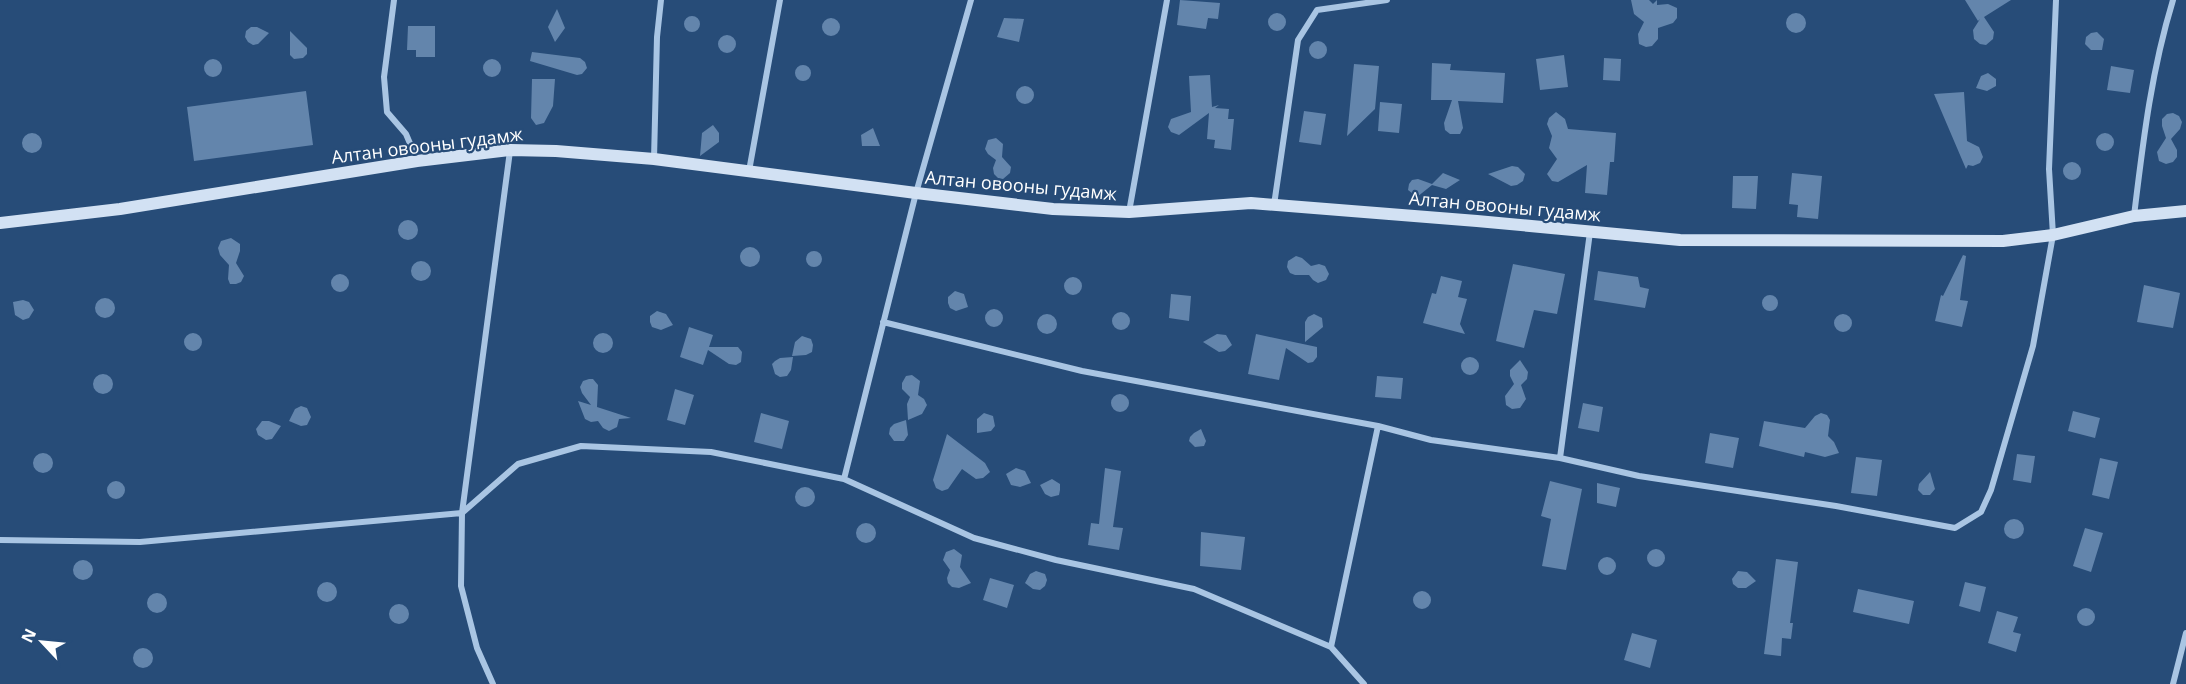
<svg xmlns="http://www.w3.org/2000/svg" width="2186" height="684" font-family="'Open Sans',sans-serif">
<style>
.building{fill:#6385ac}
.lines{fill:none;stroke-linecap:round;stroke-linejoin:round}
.street{stroke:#a9c5e3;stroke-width:6}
.secondary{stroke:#d2e1f3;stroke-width:12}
.labels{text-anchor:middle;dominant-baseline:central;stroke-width:4.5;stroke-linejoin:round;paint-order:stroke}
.street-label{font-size:18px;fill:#fff;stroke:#274c78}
</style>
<rect width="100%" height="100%" fill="#274c78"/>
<path class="building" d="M1180 0 1220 3 1218 19 1208 18 1206 29 1177 25Z
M1631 0H1649L1653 4 1657 0V5L1668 4 1677 8V18L1673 23 1658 28V39L1652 46 1646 47 1639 44 1638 34 1644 22 1634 14Z
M1965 0H2011L1984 17 1994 32 1993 39 1986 45 1980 44 1974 39 1973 30 1980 19 1978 21Z
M557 9 565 28 555 42 548 27Z
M1786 23a10 10 0 1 1 20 0a10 10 0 1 1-20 0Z
M1268 22a9 9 0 1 1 18 0a9 9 0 1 1-18 0Z
M684 24a8 8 0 1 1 16 0a8 8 0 1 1-16 0Z
M822 27a9 9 0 1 1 18 0a9 9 0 1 1-18 0Z
M1004 18 1024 19 1019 42 997 37Z
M408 26H435V57H416V50H407Z
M251 27H257L269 33 258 44 253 45 248 42 245 37 246 31Z
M290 31 307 48V54L303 58 294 59 290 55Z
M2097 32 2104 39 2102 50H2091L2085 44 2086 37 2091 33Z
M718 44a9 9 0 1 1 18 0a9 9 0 1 1-18 0Z
M1309 50a9 9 0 1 1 18 0a9 9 0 1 1-18 0Z
M532 52 580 58 585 62 587 68 582 74 577 75 530 61Z
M1564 55 1568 87 1540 90 1536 59Z
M1604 58 1621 59 1620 81 1603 80Z
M483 68a9 9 0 1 1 18 0a9 9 0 1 1-18 0Z
M204 68a9 9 0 1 1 18 0a9 9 0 1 1-18 0Z
M1432 63 1451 64 1450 70 1505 73 1503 103 1458 101 1463 128 1460 134H1450L1445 130 1444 123 1452 100H1431Z
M1354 64 1379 66 1375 109 1347 136Z
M795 73a8 8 0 1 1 16 0a8 8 0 1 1-16 0Z
M2111 66 2134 70 2130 93 2107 90Z
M1988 73 1996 79V86L1987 91 1976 88 1981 76Z
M1210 75 1212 107 1219 105 1215 108 1229 109 1228 119H1234L1231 150 1214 148 1215 140 1207 139 1209 113 1179 135 1171 132 1168 127 1171 119 1191 112 1189 76Z
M532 79H555L553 106 544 123 536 125 531 118Z
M1016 95a9 9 0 1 1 18 0a9 9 0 1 1-18 0Z
M306 91 313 145 194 161 187 107Z
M1964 92 1967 141 1979 147 1983 157 1980 163 1973 166 1968 165 1966 169 1934 94Z
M1380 102 1402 104 1399 133 1378 131Z
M1304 111 1326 114 1321 145 1299 142Z
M1556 112 1565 119 1568 129 1616 133 1614 162H1610L1607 195 1585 193 1587 165 1558 182 1552 181 1547 174 1557 159 1549 148 1552 136 1547 124 1549 118Z
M2173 113 2179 116 2182 122 2180 129 2171 139 2177 150V157L2173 162 2166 164 2159 161 2157 152 2166 138 2162 126V119L2167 114Z
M713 125 719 133V142L700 156 702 133Z
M873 128 880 146H862L861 135Z
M2096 142a9 9 0 1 1 18 0a9 9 0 1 1-18 0Z
M22 143a10 10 0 1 1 20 0a10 10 0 1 1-20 0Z
M996 138 1003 144 1002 157 1011 167 1010 173 1003 179 998 178 994 174 993 168 996 160 988 154 985 149 988 140Z
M2063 171a9 9 0 1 1 18 0a9 9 0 1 1-18 0Z
M1512 166 1518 167 1525 174 1523 181 1517 185 1511 186 1488 174Z
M1443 173 1460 180 1446 189 1432 185 1417 197 1408 190 1409 184 1412 180 1418 179 1432 184Z
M1792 173 1822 176 1818 219 1797 217 1798 205 1789 204Z
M1733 176H1758L1756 209 1732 208Z
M398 230a10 10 0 1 1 20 0a10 10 0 1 1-20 0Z
M231 238 240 244V251L236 263 244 276 241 282 236 284H230L228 279 229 265 220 255 218 248 221 241Z
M740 257a10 10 0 1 1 20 0a10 10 0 1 1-20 0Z
M806 259a8 8 0 1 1 16 0a8 8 0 1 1-16 0Z
M1963 255 1966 256 1960 300 1968 301 1962 327 1935 321 1941 295 1943 296Z
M1296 256 1302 258 1311 266 1319 264 1325 266 1329 274 1326 280 1318 283 1313 280 1309 275H1295L1290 273 1287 267 1288 261Z
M411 271a10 10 0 1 1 20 0a10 10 0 1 1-20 0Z
M1513 264 1565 274 1557 314 1534 310 1524 348 1496 341Z
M1598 271 1638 277 1640 287 1649 289 1645 308 1594 300Z
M331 283a9 9 0 1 1 18 0a9 9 0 1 1-18 0Z
M1441 276 1462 281 1458 297 1467 299 1460 324 1465 334 1423 323 1432 293 1436 294Z
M1064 286a9 9 0 1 1 18 0a9 9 0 1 1-18 0Z
M2144 285 2180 293 2173 328 2137 322Z
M955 291 964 294 968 307 956 311 950 308 948 303V297Z
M1171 294 1191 296 1189 321 1169 318Z
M1762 303a8 8 0 1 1 16 0a8 8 0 1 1-16 0Z
M95 308a10 10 0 1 1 20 0a10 10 0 1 1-20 0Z
M23 300 29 302 34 310 29 318 23 320 15 315 13 302Z
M985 318a9 9 0 1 1 18 0a9 9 0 1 1-18 0Z
M657 311 666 314 673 325 661 330 652 327 650 322V316Z
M1112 321a9 9 0 1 1 18 0a9 9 0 1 1-18 0Z
M1314 314 1322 318 1323 327 1305 342V322L1308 317Z
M1834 323a9 9 0 1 1 18 0a9 9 0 1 1-18 0Z
M1037 324a10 10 0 1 1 20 0a10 10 0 1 1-20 0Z
M689 327 713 335 709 347H738L742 352 741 362 736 365 729 364 708 350 703 365 680 357Z
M184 342a9 9 0 1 1 18 0a9 9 0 1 1-18 0Z
M593 343a10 10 0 1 1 20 0a10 10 0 1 1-20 0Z
M1217 334 1226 335 1232 345 1225 351 1219 352 1203 342Z
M1256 334 1317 347V357L1313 362 1308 363 1286 348 1279 380 1248 374Z
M802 336 811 339 813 345 812 352 806 355 792 356 795 342Z
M1461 366a9 9 0 1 1 18 0a9 9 0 1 1-18 0Z
M793 357 791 370 787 376 780 377 775 374 772 364 775 361 780 358Z
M1520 360 1528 372 1527 379 1521 385 1526 399 1520 408 1512 409 1506 405 1505 396 1514 384 1510 376V370Z
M93 384a10 10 0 1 1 20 0a10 10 0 1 1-20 0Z
M912 375 920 381 918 395 924 399 927 405 922 414 908 420 907 404 910 397 902 389V383L906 376Z
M1377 376 1403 378 1401 399 1375 397Z
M589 379H593L598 385 597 407 631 418 619 419 617 427 609 431 603 428 598 421 591 422 585 419 578 401 591 405 582 393 580 387 583 381Z
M675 389 694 395 685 425 667 420Z
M1111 403a9 9 0 1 1 18 0a9 9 0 1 1-18 0Z
M1583 403 1603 407 1599 432 1578 428Z
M301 406 307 408 311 417 307 425 301 426 289 421 295 409Z
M2073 411 2100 418 2095 438 2068 431Z
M761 413 789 421 782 449 754 442Z
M984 413 993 416 995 426 991 431 977 433V419Z
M1821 413 1827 415 1830 420 1828 436 1834 442 1839 453 1825 457 1805 452 1804 457 1759 446 1764 421 1805 428 1815 416Z
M906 420 908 435 904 441H894L889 434 890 428 894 424Z
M262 421H269L281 426 272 439 266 440 258 435 256 429Z
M1201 429 1206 441 1204 446 1195 447 1189 441 1190 437 1194 433Z
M1710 433 1739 438 1733 468 1705 463Z
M947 434 985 463 990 472 983 478 976 479 962 469 948 489 942 491 936 488 933 480Z
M33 463a10 10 0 1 1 20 0a10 10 0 1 1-20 0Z
M2017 454 2035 456 2031 483 2013 480Z
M1856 457 1882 460 1877 496 1851 493Z
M2100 458 2118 462 2109 499 2092 495Z
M1016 468 1025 471 1031 483 1020 487 1011 485 1006 474Z
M1105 468 1121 471 1113 527 1123 528 1119 550 1088 545 1091 523 1099 524Z
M1930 472 1935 489 1930 495H1923L1918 490 1919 484Z
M1052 479 1060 484V490L1059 495 1051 497 1045 494 1040 485Z
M1550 481 1582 489 1566 570 1542 566 1551 519 1541 516Z
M107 490a9 9 0 1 1 18 0a9 9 0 1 1-18 0Z
M1597 483 1620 488 1616 507 1597 503Z
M795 497a10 10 0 1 1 20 0a10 10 0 1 1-20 0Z
M2004 529a10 10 0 1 1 20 0a10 10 0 1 1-20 0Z
M856 533a10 10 0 1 1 20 0a10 10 0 1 1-20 0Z
M2085 528 2103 533 2091 572 2073 566Z
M1201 532 1245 537 1241 570 1200 566Z
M1647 558a9 9 0 1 1 18 0a9 9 0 1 1-18 0Z
M954 549 962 555 960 567 971 583 959 588 952 587 948 583 947 578 950 570 943 560 946 552Z
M1598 566a9 9 0 1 1 18 0a9 9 0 1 1-18 0Z
M1776 559 1798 562 1790 623H1793L1791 639 1782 638 1781 656 1764 654Z
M73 570a10 10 0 1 1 20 0a10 10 0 1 1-20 0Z
M1036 571 1045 574 1047 580 1045 586 1040 590 1033 589 1025 583 1030 574Z
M1738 571 1747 572 1756 581 1746 588H1738L1733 584 1732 579Z
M990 578 1014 585 1007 608 983 600Z
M1965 582 1986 587 1980 612 1959 606Z
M317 592a10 10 0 1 1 20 0a10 10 0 1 1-20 0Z
M1858 589 1914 601 1909 624 1853 612Z
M1413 600a9 9 0 1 1 18 0a9 9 0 1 1-18 0Z
M147 603a10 10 0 1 1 20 0a10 10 0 1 1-20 0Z
M389 614a10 10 0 1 1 20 0a10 10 0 1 1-20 0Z
M2077 617a9 9 0 1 1 18 0a9 9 0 1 1-18 0Z
M1997 611 2018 617 2013 632 2021 634 2016 652 1988 643Z
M1632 633 1657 640 1650 668 1624 660Z
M133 658a10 10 0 1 1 20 0a10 10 0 1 1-20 0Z"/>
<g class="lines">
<path class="street" d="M394 0 384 77 387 112 406 134 417 160
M654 159 657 37 661 0
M749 171 780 0
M1274 205 1298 40 1317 10 1387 0
M1129 212 1167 0
M2134 216C2143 142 2151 72 2173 0
M883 322 1082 371 1378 426 1431 440 1560 458 1639 476 1836 506 1955 528 1981 512 1991 490 2033 346 2053 235 2049 169 2056 0
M1560 458 1590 232
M844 479 916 193 971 0
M0 540 140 542 462 513 518 464 581 446 711 452 844 479 974 538 1056 560 1194 589 1331 647 1364 684
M1331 647 1378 426
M493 684 477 648 461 586 462 513 510 151
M2173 684 2186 633"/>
<path class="secondary" d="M0 223 120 209 417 161 510 150 556 151 654 159 916 193 1053 209 1129 212 1251 203 1477 221 1680 240 2003 241 2053 235 2134 216 2186 211"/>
</g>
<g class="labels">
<g class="street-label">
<text transform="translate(427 145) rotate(-7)">Алтан овооны гудамж</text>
<text transform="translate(1021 185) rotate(5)">Алтан овооны гудамж</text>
<text transform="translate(1505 206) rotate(5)">Алтан овооны гудамж</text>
</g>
</g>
<g transform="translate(42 642) rotate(296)" stroke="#274c78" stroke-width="4.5" paint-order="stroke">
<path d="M0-4.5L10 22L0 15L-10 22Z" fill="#ffffff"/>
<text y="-9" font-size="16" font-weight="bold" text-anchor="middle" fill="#ffffff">N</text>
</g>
</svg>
